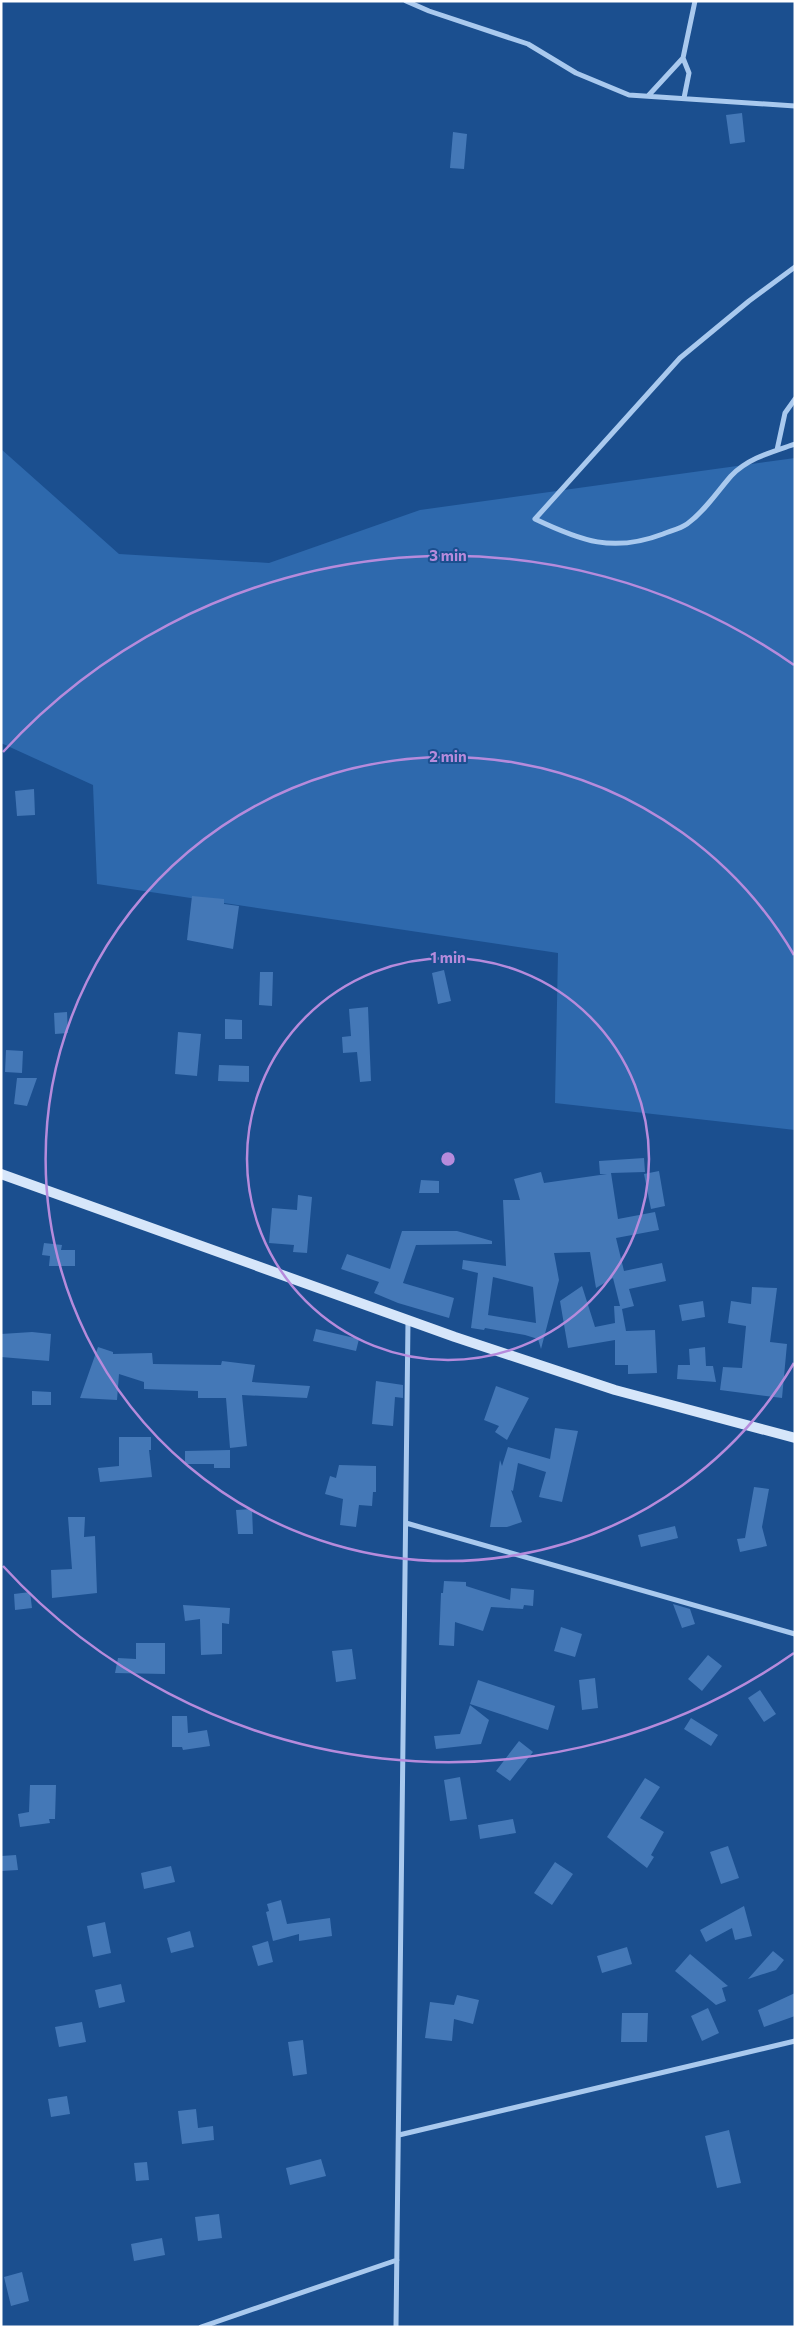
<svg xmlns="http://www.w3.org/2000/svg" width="796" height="2328" font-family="Commissioner,sans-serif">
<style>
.green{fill:#2e69ad}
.building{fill:#4478b7;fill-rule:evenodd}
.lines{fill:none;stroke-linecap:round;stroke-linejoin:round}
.street{stroke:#a9c9ee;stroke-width:5}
.secondary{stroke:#d6e6fa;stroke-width:10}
.ring{fill:none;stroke:#b68bdc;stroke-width:2.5}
.centre{fill:#b68bdc;stroke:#1b4f8f;stroke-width:2.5}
.ring-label{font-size:15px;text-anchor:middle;font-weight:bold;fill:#b68bdc;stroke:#1b4f8f;stroke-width:4;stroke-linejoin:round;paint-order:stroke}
</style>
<rect width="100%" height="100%" fill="#1b4f8f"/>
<path class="green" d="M1 449 119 554 269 563 420 510 795 458V1130L555 1103 558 953 97 884 93 785 1 743Z"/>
<path class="building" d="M742 113 745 142 730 144 726 115Z
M453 132 467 134 464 169 450 168Z
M34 789 35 815 17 816 15 791Z
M192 896 224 899V904L239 906 233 949 187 940Z
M444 970 451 1001 438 1004 432 973Z
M260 972H273L272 1006 259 1005Z
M368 1007 371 1081 360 1082 357 1052 343 1053 342 1037 351 1036 349 1009Z
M67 1012 68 1033 55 1034 54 1013Z
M225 1019 242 1020V1039H225Z
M178 1032 201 1034 197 1076 175 1074Z
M6 1050 23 1051 22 1073 5 1072Z
M219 1065 249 1066V1082L218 1081Z
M17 1078H37L27 1106 14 1104Z
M644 1158 645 1172 611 1173 618 1219 655 1212 659 1230 616 1238 624 1271 662 1263 666 1281 629 1289 634 1306 622 1309 626 1331 655 1330 657 1373 628 1374V1365H615V1340L568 1348 560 1301 582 1286 595 1327 615 1323 614 1306H620L613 1278 596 1288 590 1252 554 1253 559 1280 541 1349 538 1339 525 1335 485 1328 484 1330 471 1328 478 1273 462 1269 463 1260 506 1266 503 1200H520L514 1179 541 1172 544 1183 607 1174H600L599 1161ZM493 1277 533 1287 536 1323 488 1315Z
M659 1171 665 1206 651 1209 644 1174Z
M421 1180 439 1181V1193H419Z
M298 1195 312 1197 307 1253 293 1252 294 1245 269 1243 272 1208 297 1210Z
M402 1231H457L492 1241V1244L416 1245 403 1283 454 1298 449 1318 398 1303 374 1293 379 1282 341 1269 347 1254 390 1269Z
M44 1243 62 1245 61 1250H75V1266H49L50 1256 42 1255Z
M752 1287 777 1288 770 1342 787 1344 782 1398 720 1390 723 1367 742 1368 746 1326 728 1323 731 1301 751 1304Z
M703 1301 705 1317 682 1321 679 1305Z
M316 1329 359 1339 356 1351 313 1341Z
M32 1332 51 1334 49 1361 1 1357V1334Z
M98 1347 113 1352V1354L152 1353 153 1364 221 1365 222 1361 255 1365 252 1382 310 1386 307 1398 242 1395 247 1446 230 1448 226 1398H198V1391L144 1389V1382L119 1374 117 1400 80 1398Z
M705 1347 706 1366H713L716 1382 677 1379 678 1365H690L689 1349Z
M376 1381 403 1385V1398L395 1397 393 1426 372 1424Z
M496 1386 529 1398 507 1440 495 1432 499 1426 484 1420Z
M32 1391 51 1392V1405H32Z
M555 1428 578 1431 562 1502 539 1497 546 1472 518 1463 513 1491 511 1490 522 1522 507 1527H490L500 1460 502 1466 508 1447 550 1459Z
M119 1437H151V1450H149L152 1477 100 1482 98 1468 119 1466Z
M230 1450V1468H214V1464H185V1451Z
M339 1465 376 1466V1492H373L372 1506 359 1505 356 1527 340 1525 343 1499 325 1494 330 1476 336 1478Z
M754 1487 769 1489 762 1527 767 1546 740 1552 737 1539 745 1538Z
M252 1509 253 1534H238L236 1510Z
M68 1517H85L84 1537 95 1536 97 1593 52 1598 51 1570 72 1569Z
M675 1526 678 1538 641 1547 638 1535Z
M444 1581 466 1582V1586L510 1600 511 1588 534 1590 533 1606 524 1605 523 1609 491 1607 483 1631 455 1622 454 1646 439 1645 441 1593H443Z
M30 1592 32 1608 15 1610 14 1594Z
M673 1604 690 1609 695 1624 682 1628Z
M183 1605 230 1608 229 1624 222 1623V1654L201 1655 200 1619 185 1621Z
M561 1627 582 1634 575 1657 554 1651Z
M136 1643H165V1674L115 1673 118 1658 136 1659Z
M352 1649 356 1679 336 1682 332 1651Z
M708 1655 722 1666 702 1691 688 1679Z
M595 1678 598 1708 582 1710 579 1680Z
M478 1680 555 1706 548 1730 470 1704Z
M760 1690 776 1714 764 1722 748 1698Z
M470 1705 489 1720 481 1744 436 1749 434 1736 460 1734Z
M172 1716H187L188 1733 207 1730 210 1746 183 1750 182 1747H172Z
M691 1718 718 1735 711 1746 684 1729Z
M519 1741 533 1752 510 1781 496 1771Z
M460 1777 467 1819 450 1821 444 1780Z
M645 1778 660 1787 640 1818 664 1832 651 1855 654 1857 647 1868 607 1837Z
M30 1785H56L55 1819H49L50 1823 20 1827 18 1814 29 1812Z
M513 1819 516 1833 480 1839 478 1825Z
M728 1846 739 1878 721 1884 710 1852Z
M16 1855 18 1870 1 1871V1856Z
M555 1862 573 1874 552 1905 534 1893Z
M171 1866 175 1882 144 1889 141 1873Z
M281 1900 287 1924 330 1918 332 1936 299 1941V1934L273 1941 266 1912 269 1911 267 1904Z
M744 1906 752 1936 735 1940 732 1928 706 1942 700 1930Z
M105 1922 111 1953 93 1957 87 1926Z
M190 1931 194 1947 171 1953 167 1938Z
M268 1941 273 1962 258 1966 252 1946Z
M627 1947 632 1964 602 1973 597 1956Z
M773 1951 784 1960 776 1970 748 1979Z
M690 1954 728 1986 722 1988 726 2001 716 2005 675 1971Z
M121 1984 125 2002 99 2008 95 1990Z
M795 1993V2016L764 2027 758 2010Z
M457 1995 479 2000 473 2024 454 2019 452 2041 425 2038 430 2002 454 2005Z
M708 2008 719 2033 702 2041 691 2016Z
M622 2013H648L647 2042H621Z
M82 2022 86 2042 59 2047 55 2027Z
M303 2040 307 2074 293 2076 288 2042Z
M67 2096 70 2114 51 2117 48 2099Z
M196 2109 198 2128 213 2126 214 2140 182 2144 178 2111Z
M729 2130 741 2183 717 2188 705 2136Z
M321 2159 326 2176 290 2185 286 2168Z
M147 2162 149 2180 136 2181 134 2163Z
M219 2214 222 2238 198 2241 195 2217Z
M162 2238 165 2255 134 2261 131 2244Z
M22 2272 29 2301 11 2306 4 2277Z"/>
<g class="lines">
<path class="street" d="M406 1 429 11 528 44 576 73 629 95 795 106
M683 58 689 73 684 98
M648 96 683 58 695 1
M795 267 749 301 680 358 535 519C581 541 613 553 663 534 670 531 680 529 687 524 705 511 717 492 731 476 748 458 772 452 795 444
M777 450 785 413 795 399
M406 1523 795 1634
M399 2135 795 2041
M201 2327 397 2260
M396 2327 408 1321"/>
<path class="secondary" d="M1 1174 455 1337 615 1390 795 1438"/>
</g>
<g class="ring">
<circle cx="448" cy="1159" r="201"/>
<path d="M794 1363A402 402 0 1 1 794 955"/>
<path d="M794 1653A603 603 0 0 1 3 1566M3 752A603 603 0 0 1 794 665"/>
</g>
<circle cx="448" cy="1159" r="8" class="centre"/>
<g class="ring-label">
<text x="448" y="561">3 min</text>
<text x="448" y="762">2 min</text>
<text x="448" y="963">1 min</text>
</g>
<rect width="796" height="2328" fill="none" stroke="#ffffff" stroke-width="5"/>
</svg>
